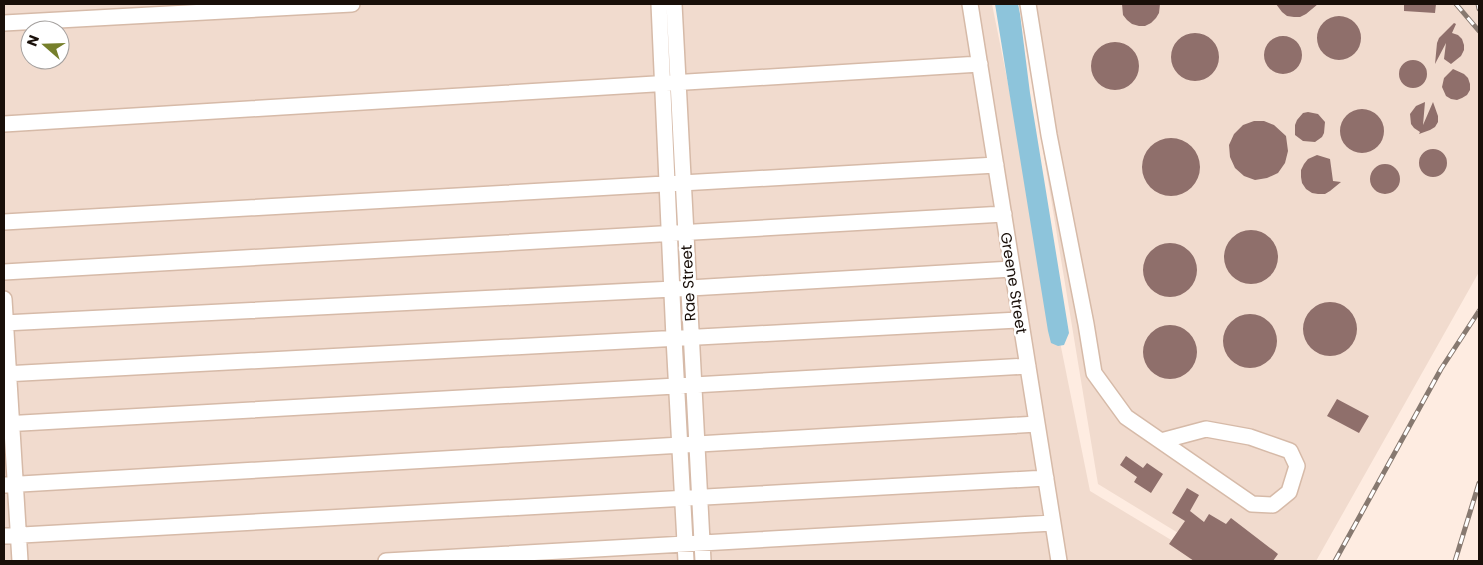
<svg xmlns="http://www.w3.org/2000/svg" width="1483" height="565" font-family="Poppins,sans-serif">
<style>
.built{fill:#f1dbce;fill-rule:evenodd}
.water{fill:#8dc4db}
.building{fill:#8f6f6b}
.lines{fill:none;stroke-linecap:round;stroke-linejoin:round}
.minor-casing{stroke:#d6baa8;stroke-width:18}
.minor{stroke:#fff;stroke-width:15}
.rail-casing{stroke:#877970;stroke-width:5}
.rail{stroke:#fff;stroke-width:3;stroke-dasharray:9;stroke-linecap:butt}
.labels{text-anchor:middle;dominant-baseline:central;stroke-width:5;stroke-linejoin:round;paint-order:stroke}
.street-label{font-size:15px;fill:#190f09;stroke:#fff}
</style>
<rect width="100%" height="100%" fill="#feece1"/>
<path class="built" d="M4 4H992L1090 491 1206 561H4ZM30 30H60V60H30Z
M1019 4H1479V272L1316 561H1224L1098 484Z"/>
<path class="water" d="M995 4H1018L1020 14 1030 93 1069 333 1064 345 1058 346 1051 343 1048 331Z"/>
<path class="building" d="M1122 4H1160L1159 13 1156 18 1151 23 1145 26H1139L1132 24 1127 20 1123 15Z
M1276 4H1318L1306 14 1300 17H1294L1287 16 1282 12Z
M1404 4H1436L1435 13 1404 11Z
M1317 38a22 22 0 1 1 44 0a22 22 0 1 1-44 0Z
M1454 23 1456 24 1452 33 1458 35 1462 39 1464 45V50L1461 56 1451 64 1444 59 1446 43 1435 64 1437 43 1439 38Z
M1171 57a24 24 0 1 1 48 0a24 24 0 1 1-48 0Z
M1264 55a19 19 0 1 1 38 0a19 19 0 1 1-38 0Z
M1091 66a24 24 0 1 1 48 0a24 24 0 1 1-48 0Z
M1399 74a14 14 0 1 1 28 0a14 14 0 1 1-28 0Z
M1453 69 1464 74 1468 78 1470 84V90L1467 95 1462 98 1457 100 1451 99 1446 96 1442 87 1444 78Z
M1425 102 1423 125 1433 102 1438 116V122L1435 127 1430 130 1419 134 1420 132 1414 128 1411 124 1410 114 1416 106Z
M1340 131a22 22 0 1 1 44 0a22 22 0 1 1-44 0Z
M1308 112 1318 114 1325 122 1324 133 1322 137 1315 142 1303 141 1295 135V125L1297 120 1303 113Z
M1254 121H1264L1274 125 1286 136 1288 151 1285 163 1278 173 1267 178 1255 180 1244 176 1235 168 1230 157 1229 145 1234 134 1243 125Z
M1142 167a29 29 0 1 1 58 0a29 29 0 1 1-58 0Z
M1419 163a14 14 0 1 1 28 0a14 14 0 1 1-28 0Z
M1317 155 1330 159 1333 181 1341 182 1330 191 1325 194H1318L1312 193 1306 189 1302 183 1301 177V170L1304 164 1308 159Z
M1370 179a15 15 0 1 1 30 0a15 15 0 1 1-30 0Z
M1224 257a27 27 0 1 1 54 0a27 27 0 1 1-54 0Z
M1143 270a27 27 0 1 1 54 0a27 27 0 1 1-54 0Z
M1303 329a27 27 0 1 1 54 0a27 27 0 1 1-54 0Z
M1223 341a27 27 0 1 1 54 0a27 27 0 1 1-54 0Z
M1143 352a27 27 0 1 1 54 0a27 27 0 1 1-54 0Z
M1337 399 1369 416 1359 433 1327 416Z
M1126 456 1143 468 1147 463 1163 474 1151 493 1134 482 1137 477 1120 465Z
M1187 488 1199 495 1190 511 1204 522 1209 514 1226 524 1231 518 1278 554 1273 561H1194L1169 544 1185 521 1172 513Z"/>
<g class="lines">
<defs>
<path id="minor" d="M659 4 674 338 686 561
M674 4 703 561
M970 4 1059 561
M1028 4 1049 135 1086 324 1094 373 1126 417 1252 504 1273 505 1289 492 1297 466 1290 451 1250 437 1206 429 1161 441
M4 23 352 4
M4 124 980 64
M4 222 996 165
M4 272 1004 214
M4 299 20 561
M4 323 673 289 1012 269
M4 374 1020 320
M4 424 1028 366
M4 485 1037 424
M4 536 1046 478
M386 561 1053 523"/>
</defs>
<use href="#minor" class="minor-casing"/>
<use href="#minor" class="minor"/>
<defs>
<path id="rail" d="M1456 4 1479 31
M1478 4 1479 9
M1335 561 1441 369 1479 311
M1455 561 1479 483"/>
</defs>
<use href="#rail" class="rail-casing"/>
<use href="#rail" class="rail"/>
</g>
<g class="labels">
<g class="street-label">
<text transform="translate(688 283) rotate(-93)">Rae Street</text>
<text transform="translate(1014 283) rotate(81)">Greene Street</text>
</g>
</g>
<rect width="1483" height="565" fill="none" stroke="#190f09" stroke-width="10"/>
<g transform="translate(45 45) rotate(290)"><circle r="24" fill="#ffffff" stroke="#a39f9d"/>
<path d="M0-4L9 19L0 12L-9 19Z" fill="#767f2b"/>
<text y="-8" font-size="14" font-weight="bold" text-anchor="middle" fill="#190f09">N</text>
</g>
</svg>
